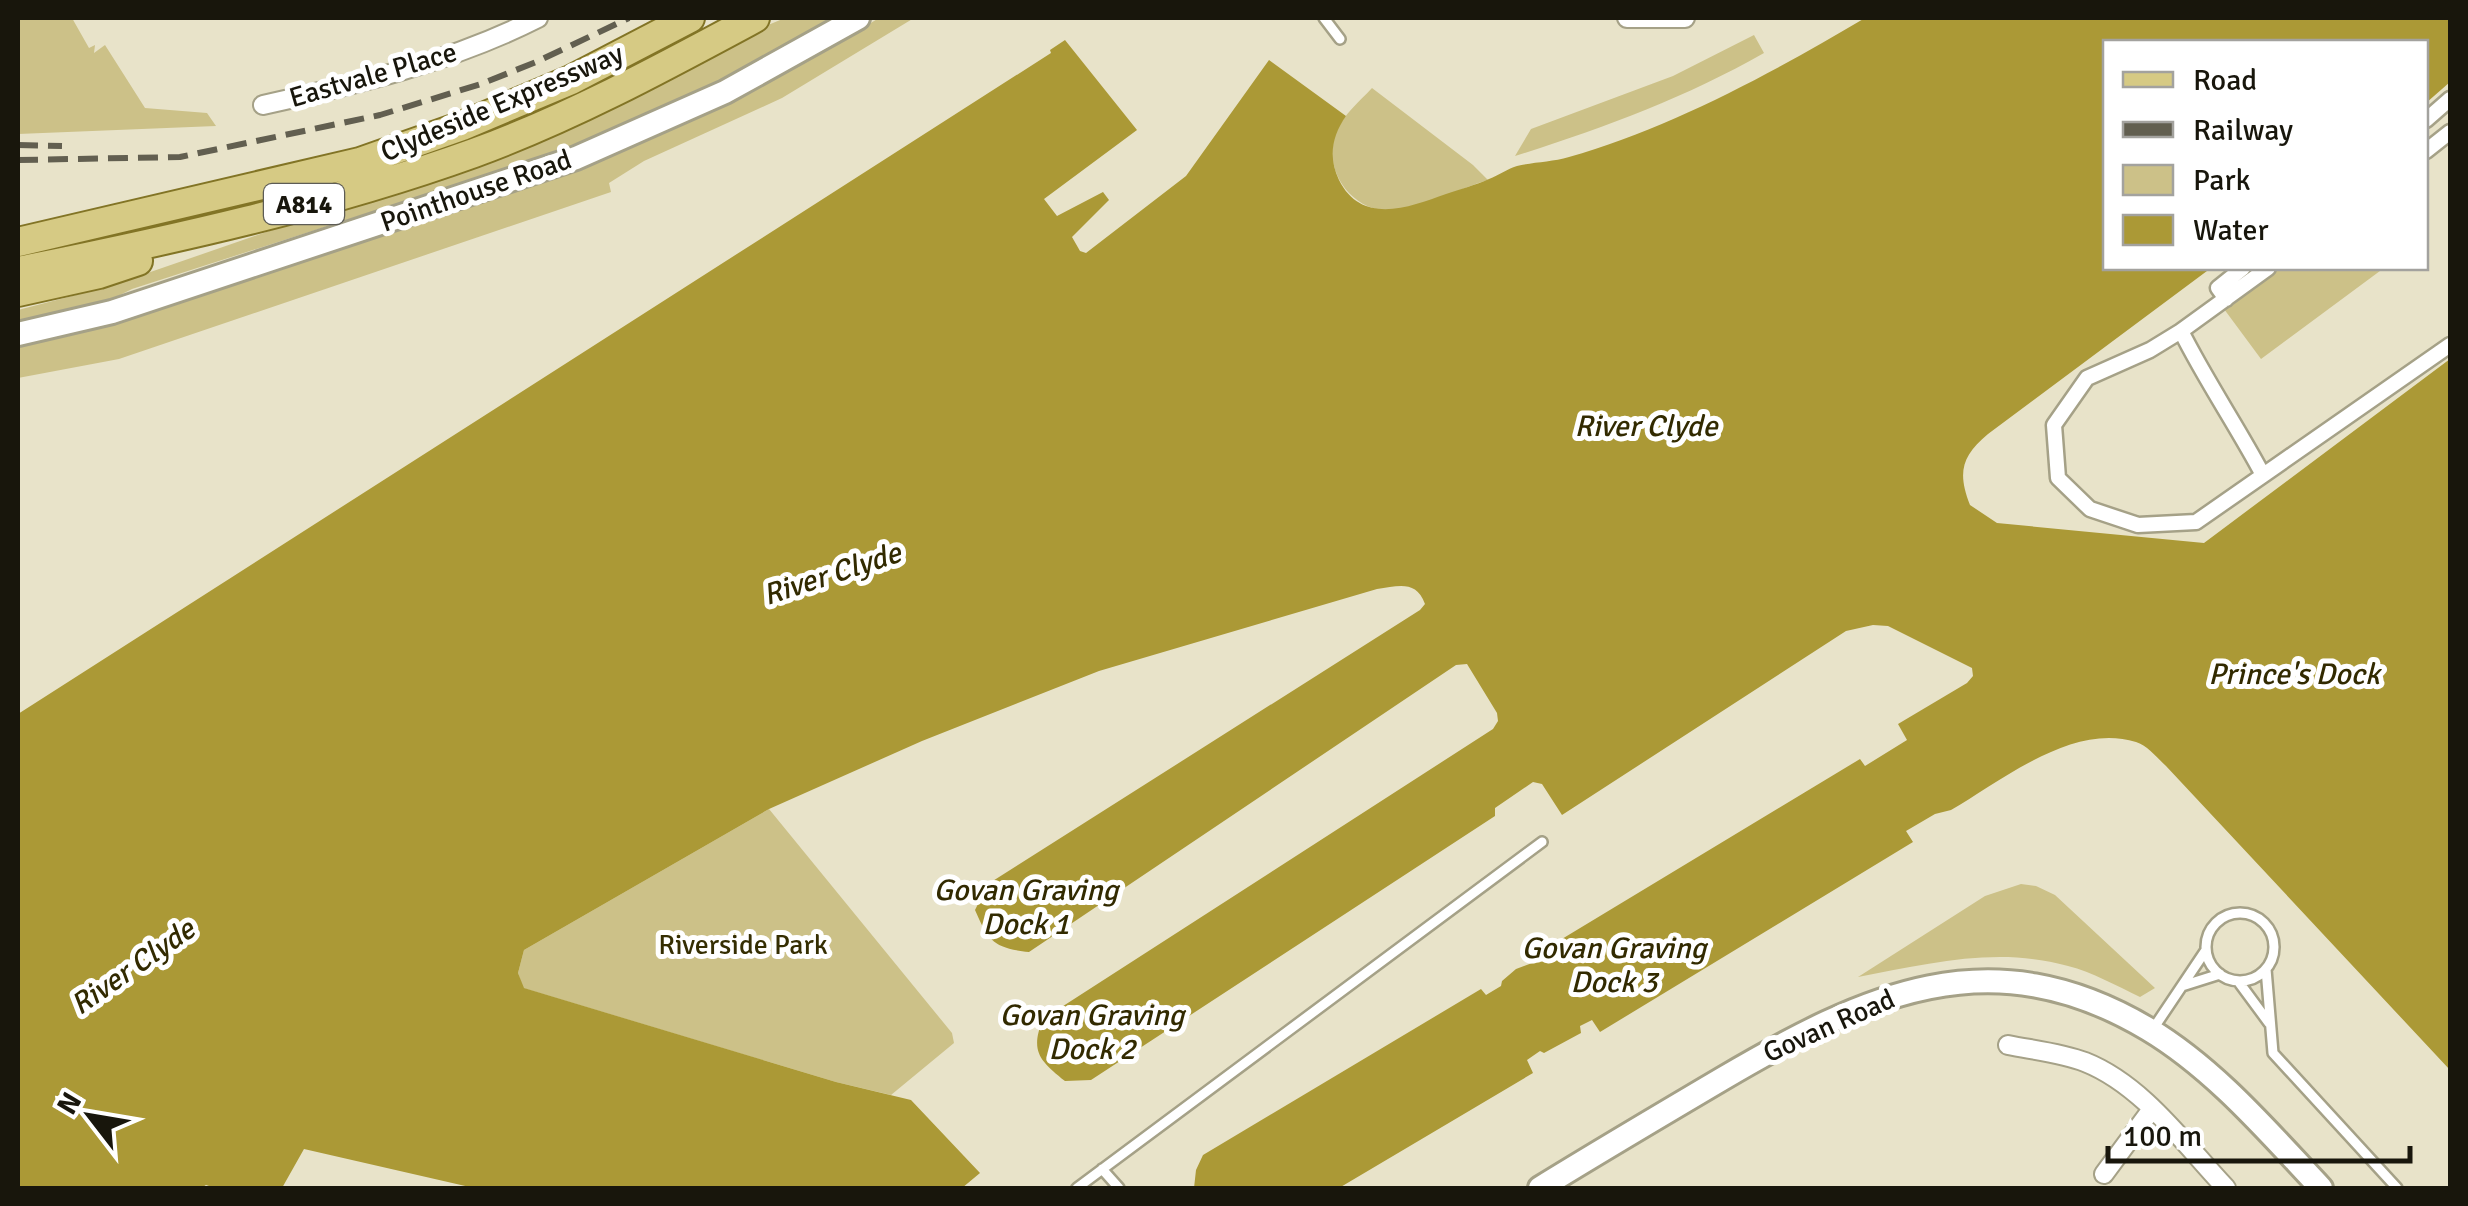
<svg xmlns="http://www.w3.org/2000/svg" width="2468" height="1206" font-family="Signika,sans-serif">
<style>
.green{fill:#ccc188}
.water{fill:#ab9936}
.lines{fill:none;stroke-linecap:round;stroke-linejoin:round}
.service-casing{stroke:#a5a187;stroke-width:14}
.pedestrian-casing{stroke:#a5a187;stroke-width:19}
.minor-casing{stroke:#a5a187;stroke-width:22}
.tertiary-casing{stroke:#a5a187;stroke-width:28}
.primary-casing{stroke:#827425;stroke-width:32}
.service{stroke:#fff;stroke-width:9}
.pedestrian{stroke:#fff;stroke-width:14}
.minor{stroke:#fff;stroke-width:18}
.tertiary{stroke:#fff;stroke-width:22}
.primary{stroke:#d6ca84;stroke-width:28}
.rail{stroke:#625f50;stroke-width:6;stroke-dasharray:20 10;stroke-linecap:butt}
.labels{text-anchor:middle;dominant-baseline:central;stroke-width:10;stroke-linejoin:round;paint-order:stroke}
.shield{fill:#fff;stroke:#5d5c55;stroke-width:2.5}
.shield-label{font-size:25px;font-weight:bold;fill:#18160c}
.street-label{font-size:28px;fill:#18160c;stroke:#fff}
.park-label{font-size:28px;fill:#352e02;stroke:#fff}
.water-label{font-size:30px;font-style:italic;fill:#322a00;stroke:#fff}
</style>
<rect width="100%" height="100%" fill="#e8e3c9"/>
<path class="green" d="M18 18H72L89 48 95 45 94 53 105 45 145 108 207 113 216 126 18 134Z
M785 18H836L761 61 675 103 557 152 132 289 110 300 18 323V310L107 287 304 219Z
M879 18H914L782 98 644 161 609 183 611 192 119 359 18 378V346L113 323 169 306 581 168C685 126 784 77 879 18Z
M1754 35 1764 53C1685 98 1601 129 1515 156L1531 129 1673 76Z
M1372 88 1473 165 1488 180C1460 188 1420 210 1392 211 1351 212 1320 168 1337 130 1345 113 1359 102 1372 88Z
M2279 268H2384L2261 359 2224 309Z
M769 809 952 1033 954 1043 891 1095 836 1082 523 988 518 973 524 950Z
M2021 884 2036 886 2055 895 2155 988 2140 997C2117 986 2092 972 2068 966 1997 946 1928 964 1858 977L1985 896Z"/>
<path class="water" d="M1865 18H2450V82L2426 103V42H2106V268H2211L1988 434C1962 456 1957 472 1970 505L1997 523 2204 543 2450 359V1070L2166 766C2157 758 2147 745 2136 742 2073 722 2003 780 1951 810L1935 814 1906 831 1913 842 1600 1032 1592 1020 1580 1026 1581 1033 1544 1053 1540 1051 1527 1060 1533 1073 1339 1188H1194L1196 1170 1203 1155 1481 989 1486 995 1501 986 1502 981 1516 969 1551 956 1547 948 1860 759 1865 766 1907 740 1898 724 1967 683 1973 676 1972 668 1888 626 1873 625 1846 631 1562 815 1542 784 1533 782 1495 808V816L1091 1080 1065 1081C1039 1060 1030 1051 1043 1019L1493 729 1498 721 1497 713 1467 664 1456 665 1029 952C994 948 989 942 975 910L988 884 1420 610 1425 604C1416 580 1399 586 1377 589L1099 671 922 741 769 809 524 950 518 973 524 988 836 1082 911 1100 980 1173 962 1188H474L304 1149 282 1188H215L206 1185 201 1188H18V714L1051 53 1050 50 1065 40 1137 130 1044 199 1057 216 1103 192 1109 200 1072 237 1080 251 1086 253 1186 176 1269 60 1346 116C1332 136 1328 157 1339 180 1362 226 1410 207 1446 194 1460 189 1476 185 1489 179 1499 175 1507 169 1517 166 1534 162 1552 162 1569 157 1669 129 1776 71 1865 18Z"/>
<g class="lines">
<defs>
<path id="service" d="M1324 18 1340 39
M2206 947a34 34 0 1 1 68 0a34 34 0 1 1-68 0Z
M2266 969 2273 1053 2397 1188
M2238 981 2269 1023
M2182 986 2220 974
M2153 1029 2206 950
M1102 1169 1119 1188
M1077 1188 1542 842"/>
<path id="pedestrian" d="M2426 120 2450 99
M2426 151 2450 132
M2226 299 2218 288 2243 268
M2181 331 2150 350 2087 378 2054 425 2058 478 2090 509 2138 525 2196 522 2450 345
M2263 475C2237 426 2206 381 2181 331L2268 268"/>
<path id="minor" d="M1627 18H1685
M263 105C357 84 451 62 538 18
M2008 1045C2033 1050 2062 1053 2085 1062 2143 1085 2185 1145 2226 1188
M2104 1174 2152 1109"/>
<path id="tertiary" d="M18 334 112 312 576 158 725 92 858 18
M1540 1188C1600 1151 1661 1115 1722 1079 1865 995 1990 935 2148 1029 2215 1069 2269 1133 2321 1188"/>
<path id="primary" d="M18 242 360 162 462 126 571 80 690 18
M18 271C171 240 327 206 474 153 572 117 664 67 755 18
M18 292 99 274 138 261"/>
</defs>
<use href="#service" class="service-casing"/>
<use href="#pedestrian" class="pedestrian-casing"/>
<use href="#minor" class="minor-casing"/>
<use href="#tertiary" class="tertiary-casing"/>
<use href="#primary" class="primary-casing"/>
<use href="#service" class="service"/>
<use href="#pedestrian" class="pedestrian"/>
<use href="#minor" class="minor"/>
<use href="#tertiary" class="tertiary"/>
<use href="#primary" class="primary"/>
<path class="rail" d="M18 145 62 146
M18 160 180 157 380 115 481 84 536 62 629 18"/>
</g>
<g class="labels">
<rect class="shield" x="264" y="184" width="80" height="40" rx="8"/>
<g class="shield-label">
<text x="304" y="204">A814</text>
</g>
<g class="street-label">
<text transform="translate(373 75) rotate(-16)">Eastvale Place</text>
<text transform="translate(502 103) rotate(-23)">Clydeside Expressway</text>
<text transform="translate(476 191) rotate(-19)">Pointhouse Road</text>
<text transform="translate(1829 1026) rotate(-24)">Govan Road</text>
</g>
<g class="park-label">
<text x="743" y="945">Riverside Park</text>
</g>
<g class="water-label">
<text x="1646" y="426">River Clyde</text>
<text transform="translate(832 574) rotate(-18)">River Clyde</text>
<text x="2294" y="674">Prince's Dock</text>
<text x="1026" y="890">Govan Graving<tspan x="1026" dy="34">Dock 1</tspan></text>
<text x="1614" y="948">Govan Graving<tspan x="1614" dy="34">Dock 3</tspan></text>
<text transform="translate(133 967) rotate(-35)">River Clyde</text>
<text x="1092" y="1015">Govan Graving<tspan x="1092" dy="34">Dock 2</tspan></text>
</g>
</g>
<rect width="2468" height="1206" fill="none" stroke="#18160c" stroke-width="40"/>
<rect x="2103" y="40" width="325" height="230" fill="#ffffff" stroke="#a3a29e" stroke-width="2.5"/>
<rect x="2123" y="72" width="50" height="15" fill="#d6ca84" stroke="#a3a29e" stroke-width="2.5"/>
<text x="2193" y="90" font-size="30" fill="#18160c">Road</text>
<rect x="2123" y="122" width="50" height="15" fill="#625f50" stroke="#a3a29e" stroke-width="2.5"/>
<text x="2193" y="140" font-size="30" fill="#18160c">Railway</text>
<rect x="2123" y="165" width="50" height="30" fill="#ccc188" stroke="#a3a29e" stroke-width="2.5"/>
<text x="2193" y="190" font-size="30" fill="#18160c">Park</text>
<rect x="2123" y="215" width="50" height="30" fill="#ab9936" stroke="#a3a29e" stroke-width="2.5"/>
<text x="2193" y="240" font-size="30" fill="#18160c">Water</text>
<g transform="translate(90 1116) rotate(301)" stroke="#ffffff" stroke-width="8" paint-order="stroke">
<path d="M0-8L18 38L0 25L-18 38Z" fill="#18160c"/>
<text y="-15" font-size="28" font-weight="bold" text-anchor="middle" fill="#18160c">N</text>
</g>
<path d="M2108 1146v15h302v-15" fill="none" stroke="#18160c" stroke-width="5"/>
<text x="2123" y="1146" font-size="30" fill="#18160c" stroke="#ffffff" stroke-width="8" paint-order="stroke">100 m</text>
</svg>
